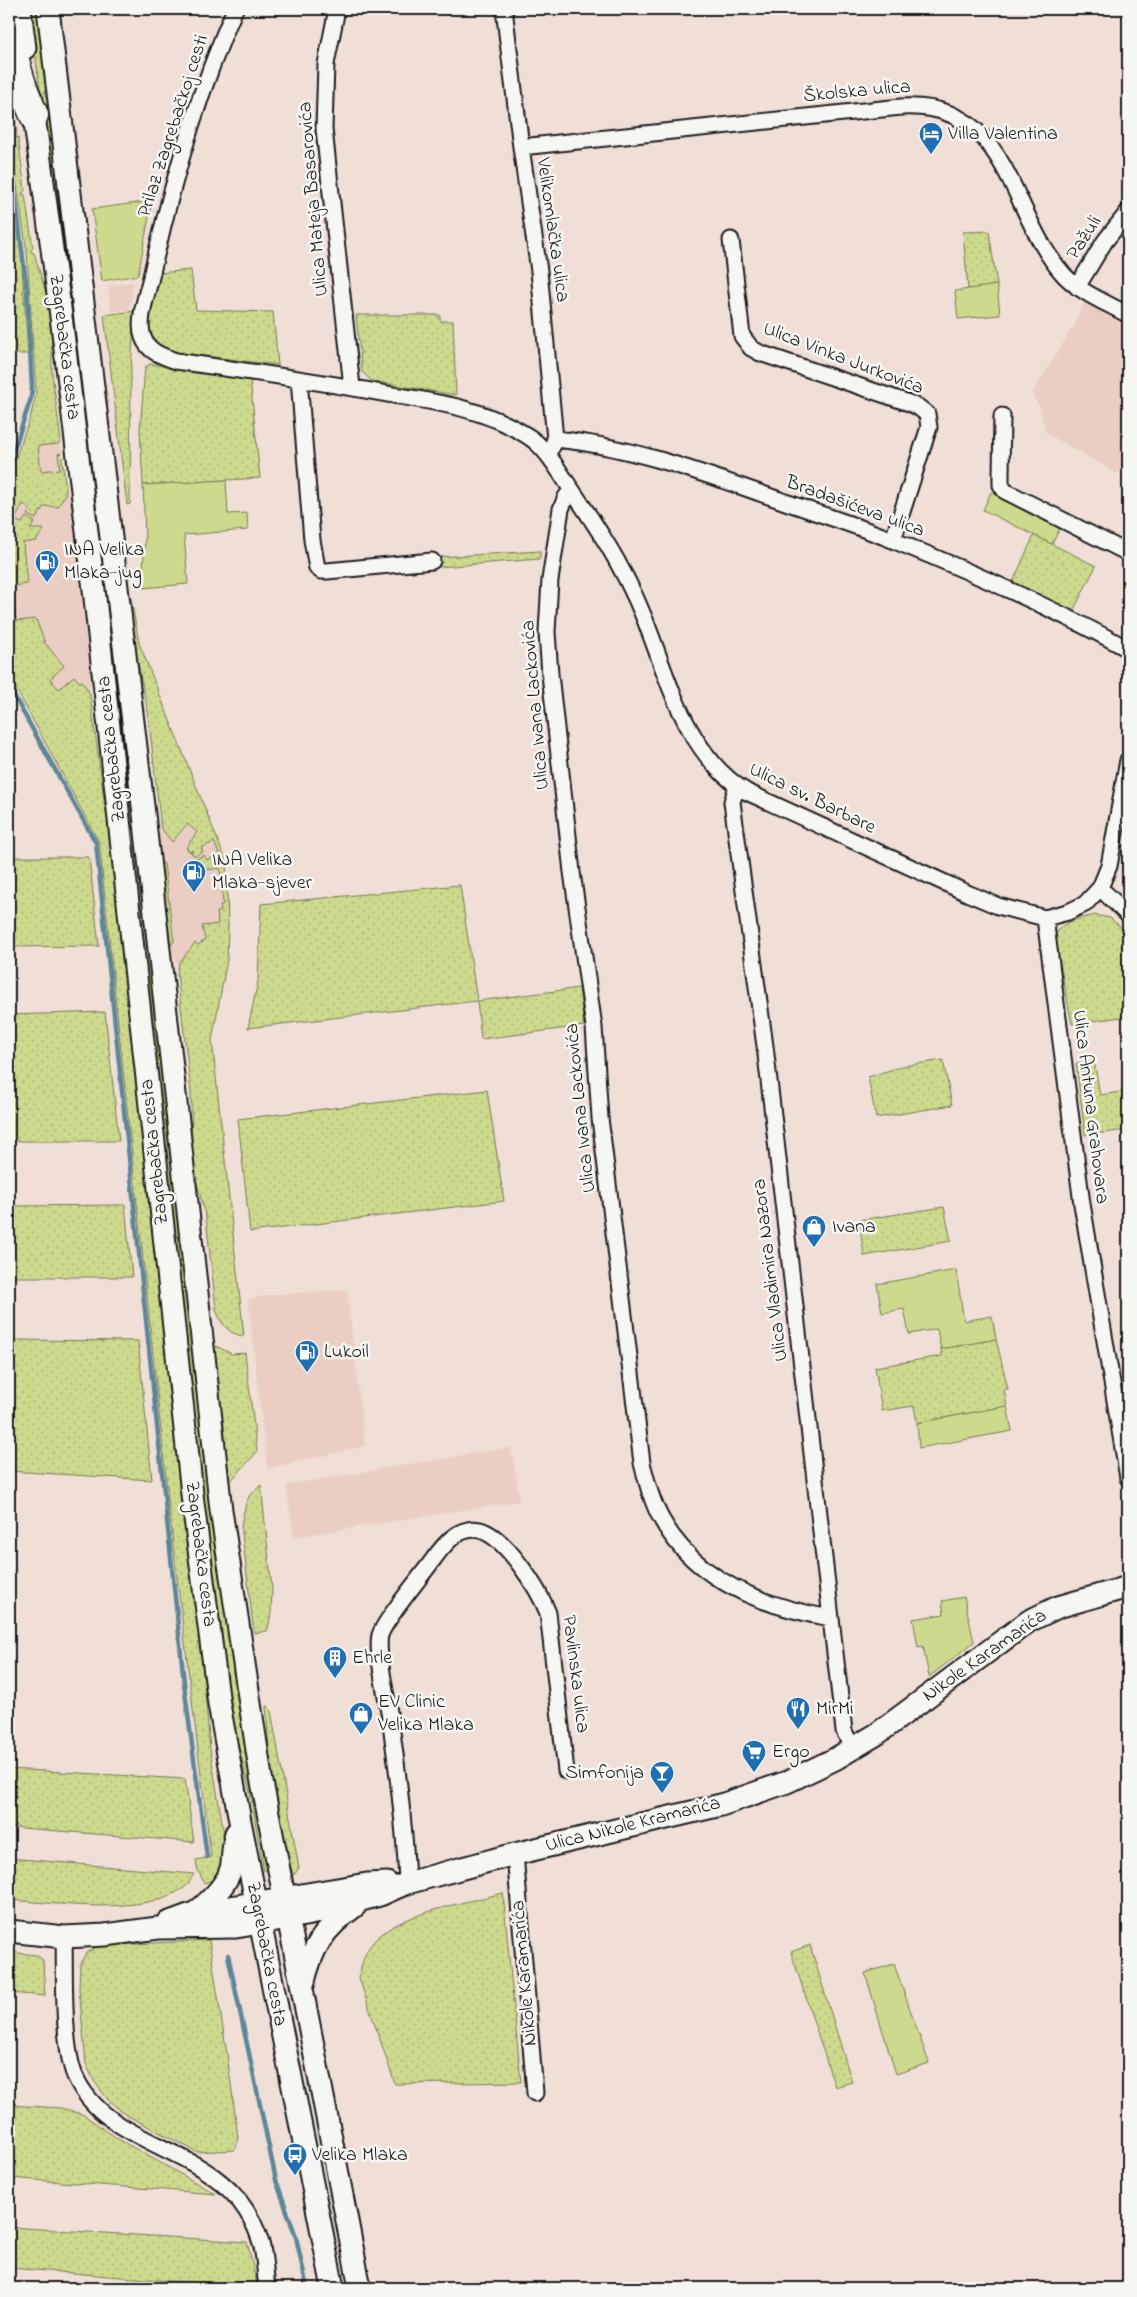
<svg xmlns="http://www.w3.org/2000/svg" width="1137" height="2297" font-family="'Indie Flower',sans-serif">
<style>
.built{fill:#eacec4}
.grass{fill:url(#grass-dots);stroke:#747a54}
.garden{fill:#cdd98c;stroke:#747a54}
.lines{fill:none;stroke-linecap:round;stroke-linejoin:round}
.stream{stroke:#5d8697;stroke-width:4.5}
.street-casing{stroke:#1c1c1c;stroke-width:19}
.secondary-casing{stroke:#1c1c1c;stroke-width:25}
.highway-casing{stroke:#1c1c1c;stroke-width:31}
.street{stroke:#f6f6f2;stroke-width:15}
.secondary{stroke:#f6f6f2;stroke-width:21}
.highway{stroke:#f6f6f2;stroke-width:28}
.labels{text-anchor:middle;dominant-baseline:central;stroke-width:5;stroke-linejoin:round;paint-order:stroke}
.street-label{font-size:20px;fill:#1c1c1c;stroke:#f6f6f2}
.poi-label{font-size:20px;fill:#1c1c1c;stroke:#f6f6f2;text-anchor:start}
</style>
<defs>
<pattern id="grass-dots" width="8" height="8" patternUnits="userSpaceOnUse" patternTransform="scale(1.25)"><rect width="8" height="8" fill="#cdd98c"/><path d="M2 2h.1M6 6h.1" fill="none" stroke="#afba78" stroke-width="1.8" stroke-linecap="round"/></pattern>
</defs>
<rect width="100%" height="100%" fill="#efdfd7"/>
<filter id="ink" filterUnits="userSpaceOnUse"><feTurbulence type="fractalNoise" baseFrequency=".02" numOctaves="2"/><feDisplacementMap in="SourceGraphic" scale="10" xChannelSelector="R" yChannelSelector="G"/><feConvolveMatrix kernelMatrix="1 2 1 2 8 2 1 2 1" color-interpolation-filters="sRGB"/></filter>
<g filter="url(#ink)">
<path class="built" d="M134 282 129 310 111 312 108 285Z
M1084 302 1128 327V455L1118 474 1046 433 1040 409 1032 393 1075 324Z
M61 442 64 468 41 472 38 446Z
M65 483 77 515 93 660 90 694 92 711 15 666 17 664 14 663 9 508Z
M202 804 225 862V959L180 973 167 942 158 865 159 813Z
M347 1290 365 1446 267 1469 248 1299 278 1294Z
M511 1447 520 1501 294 1537 286 1485Z"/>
<path class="grass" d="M29 9H38L136 829 213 1518 245 1742 268 1870 264 1871 250 1793 231 1715 206 1543 68 296Z
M10 78 17 133 15 138 18 137 25 190 22 195H25L33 248 30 251 34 253 50 306 47 309 51 312 52 373 61 441 58 444 38 446 41 471 60 469 58 454 61 453 66 488 65 495 58 507 44 506 36 519 27 515 30 508 23 504 15 520 22 523 26 517 35 522 30 529H44L36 541 23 543 27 584 13 586 16 621 36 619 45 643 64 666 50 679 59 689 74 676 79 682 82 681 90 694 105 807 114 841 200 1635 210 1749 226 1846 219 1878 204 1883 197 1868 196 1860 211 1857 173 1545 99 842 9 676V476L30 418 36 394 27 253 9 132Z
M19 222 28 354H9V223Z
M989 231 997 285 968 290 963 232Z
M191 270 196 310 273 312 278 365 165 351 153 342 148 327 158 273Z
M135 311 131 367 130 504 127 505 104 315Z
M356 315H440V321H453L456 395 372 381 362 372Z
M150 364 250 378 260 478 143 485 140 430 145 367Z
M1034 535 1096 566 1072 613 1012 584Z
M540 551V559L439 567 438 557Z
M131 598 139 643 226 861 228 925 227 960 212 1040 244 1336C229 1335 220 1323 216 1309L206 1218 192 1165 191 1092 177 973 179 963 195 943 198 945 205 940 202 926 218 924 217 912 221 911 220 905 223 904 220 868 198 871 196 859 204 855 207 860 219 854 214 842 201 848 203 852 195 856 191 853 193 849 190 852 186 848 197 832 187 824 172 842 161 828 148 712 134 645 129 599Z
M9 857H89L99 946 9 947Z
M160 861 164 864 174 942 171 945H169Z
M460 885 477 1001 579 988 584 1026 481 1039 477 1001 248 1028 258 981 261 904Z
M1095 915 1110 918 1128 933V1016L1072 1024 1055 938C1058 921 1080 919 1095 915Z
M105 1012 119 1141H9V1015Z
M943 1060 952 1105 876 1118 868 1077 903 1066Z
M1094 1061 1100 1095 1128 1091V1130L1085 1135 1076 1063Z
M487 1090 504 1201 250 1232 238 1119Z
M125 1205 132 1277H9V1206Z
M944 1207 951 1241 864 1256 859 1220Z
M996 1339 1008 1389H1004L1007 1406 917 1423 914 1406 882 1411 875 1367 942 1356 941 1349Z
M9 1340 138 1341 152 1480 9 1471Z
M214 1345 232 1354 245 1353 257 1452 228 1484Z
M261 1485 272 1588 271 1614 268 1628 267 1631 254 1633 241 1525 246 1503 250 1495Z
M266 1706H268L271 1711 299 1868 294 1875 285 1855 271 1775Z
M9 1769 185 1779 194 1842 9 1827Z
M9 1858 194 1874C191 1878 189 1884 185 1887 144 1917 57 1903 9 1900Z
M503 1893 521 2082 395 2084 359 1978C361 1967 363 1956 370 1946 393 1913 466 1903 503 1893Z
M209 1940 227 2054 238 2137 235 2150 197 2152 126 2115 108 2100 94 2081 86 2064 79 1989 80 1965 86 1953 98 1946Z
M810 1945 852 2082 835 2087 791 1952Z
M9 1952 36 1955 43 1960 45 1996 9 1993Z
M9 2105 61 2108 84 2115 118 2139 216 2194 9 2178Z
M9 2227 247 2242 258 2288 9 2268Z"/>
<path class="garden" d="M152 201 138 275 102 281 92 209Z
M997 285 1000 315 958 319 955 291Z
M226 480 228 514 247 513 248 530 184 535 188 584 142 588 145 538 143 485Z
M991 492 1061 526 1052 544 983 510Z
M956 1270 964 1321 992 1316 996 1339 941 1349 937 1329 909 1334 904 1309 882 1313 877 1284Z
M1007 1406 1012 1431 919 1448 917 1423Z
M964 1597 974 1642 929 1677 923 1646 918 1647 913 1619 944 1614 942 1601Z
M894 1964 929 2063 896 2074 865 1973Z"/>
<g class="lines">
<path class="stream" d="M9 144 27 291 32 388 31 398 9 465
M9 687 96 843 185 1692 207 1857
M228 1955 276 2180 296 2237 307 2288"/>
<defs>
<path id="street" d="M235 9C197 95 171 186 151 277 147 295 137 320 143 337 148 352 162 356 176 361 246 371 317 381 387 394 435 402 483 408 526 435 545 446 557 468 569 486 605 538 632 581 653 641 673 696 694 761 747 792L967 893 998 906 1045 918 1068 912 1085 904 1100 888 1109 866 1128 760
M337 9 326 64 324 129 352 387
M504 9 521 147 539 271 555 439 552 447
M521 147 901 107C1011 100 1008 214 1064 275 1081 293 1107 303 1128 315
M731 240 742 336 751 348 760 353 909 403 918 407 927 414 929 427 893 540
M1077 287 1105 241 1128 212
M299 379 312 540 317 568 321 571H327L432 561
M1002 416 1001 476V485L1005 491 1128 553
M555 439C631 446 705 474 777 499 816 513 856 525 895 541 974 573 1053 608 1128 649
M572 490 566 497 561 509 550 580 547 632 550 674 572 872 594 1027 600 1118 642 1463C647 1482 652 1503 662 1520 696 1581 765 1607 831 1618
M737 786 732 802 765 1046 844 1731 853 1749
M1100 888 1128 915
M1045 918 1082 1204 1128 1478
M515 1854 535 2093
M407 1883C405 1828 398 1773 390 1718 387 1699 376 1652 380 1635 385 1619 421 1577 432 1561 443 1546 458 1525 480 1530 506 1537 539 1590 548 1613L566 1771
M64 1937C65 1972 62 2046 75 2076 111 2157 231 2141 261 2243 265 2257 265 2274 267 2288"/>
<path id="secondary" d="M20 9 25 48
M48 9 144 814 221 1510 261 1777 360 2288
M32 101 60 308 95 598 193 1503 219 1704 240 1821 333 2288
M195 1913C210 1901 229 1884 232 1864 233 1853 233 1843 236 1833
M167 1923 194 1913 367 1884 387 1883
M9 1931 64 1937 105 1935 158 1928 236 1927 311 1914 380 1895 407 1883 515 1854 721 1805 787 1782 835 1759 877 1734 1029 1621 1058 1607 1128 1587
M303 1985C312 1947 323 1929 355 1906"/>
<path id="highway" d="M9 25C13 59 20 83 34 115"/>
</defs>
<use href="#street" class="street-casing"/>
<use href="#secondary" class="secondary-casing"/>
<use href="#highway" class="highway-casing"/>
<use href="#street" class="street"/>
<use href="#secondary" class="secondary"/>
<use href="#highway" class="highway"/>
</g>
</g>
<defs>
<symbol id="hotel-pin" viewBox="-11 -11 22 30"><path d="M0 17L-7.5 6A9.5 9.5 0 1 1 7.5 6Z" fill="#1f6fb2" stroke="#f6f6f2"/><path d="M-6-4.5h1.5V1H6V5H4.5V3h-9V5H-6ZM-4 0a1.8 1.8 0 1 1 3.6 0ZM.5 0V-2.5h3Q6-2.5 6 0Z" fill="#fff"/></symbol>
<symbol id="fuel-pin" viewBox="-11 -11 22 30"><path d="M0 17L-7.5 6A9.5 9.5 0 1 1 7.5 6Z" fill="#1f6fb2" stroke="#f6f6f2"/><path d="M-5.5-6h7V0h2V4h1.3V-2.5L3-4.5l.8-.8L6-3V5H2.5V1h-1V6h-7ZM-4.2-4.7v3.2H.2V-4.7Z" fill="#fff"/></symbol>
<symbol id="shop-pin" viewBox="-11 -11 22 30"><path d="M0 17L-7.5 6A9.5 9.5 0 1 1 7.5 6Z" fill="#1f6fb2" stroke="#f6f6f2"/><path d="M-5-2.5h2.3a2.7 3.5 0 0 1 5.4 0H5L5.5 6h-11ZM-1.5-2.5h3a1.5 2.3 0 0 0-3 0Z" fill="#fff"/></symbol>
<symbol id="building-pin" viewBox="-11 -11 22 30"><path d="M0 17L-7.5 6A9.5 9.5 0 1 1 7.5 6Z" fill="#1f6fb2" stroke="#f6f6f2"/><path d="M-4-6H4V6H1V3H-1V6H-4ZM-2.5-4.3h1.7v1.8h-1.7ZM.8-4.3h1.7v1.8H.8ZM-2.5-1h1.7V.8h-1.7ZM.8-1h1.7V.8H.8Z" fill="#fff"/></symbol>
<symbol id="restaurant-pin" viewBox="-11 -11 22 30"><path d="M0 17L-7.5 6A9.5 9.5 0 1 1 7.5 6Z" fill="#1f6fb2" stroke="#f6f6f2"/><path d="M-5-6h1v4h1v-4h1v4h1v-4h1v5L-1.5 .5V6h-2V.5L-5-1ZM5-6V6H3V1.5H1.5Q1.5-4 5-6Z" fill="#fff"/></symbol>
<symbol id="supermarket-pin" viewBox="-11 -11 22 30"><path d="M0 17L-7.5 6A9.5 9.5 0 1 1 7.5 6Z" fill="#1f6fb2" stroke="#f6f6f2"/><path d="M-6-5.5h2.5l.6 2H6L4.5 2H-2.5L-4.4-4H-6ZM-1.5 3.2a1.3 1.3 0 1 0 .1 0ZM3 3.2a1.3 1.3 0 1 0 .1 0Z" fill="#fff"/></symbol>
<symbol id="bar-pin" viewBox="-11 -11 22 30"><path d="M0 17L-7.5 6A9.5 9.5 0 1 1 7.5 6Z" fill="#1f6fb2" stroke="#f6f6f2"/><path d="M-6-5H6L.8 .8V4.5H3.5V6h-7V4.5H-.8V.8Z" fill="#fff"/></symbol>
<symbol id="bus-pin" viewBox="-11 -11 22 30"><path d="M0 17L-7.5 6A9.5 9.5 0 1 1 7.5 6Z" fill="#1f6fb2" stroke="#f6f6f2"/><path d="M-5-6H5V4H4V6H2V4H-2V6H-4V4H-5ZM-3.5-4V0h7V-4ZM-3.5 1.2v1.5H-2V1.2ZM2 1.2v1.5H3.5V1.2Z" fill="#fff"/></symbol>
</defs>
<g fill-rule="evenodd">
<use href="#hotel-pin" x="917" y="120" width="28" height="38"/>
<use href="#fuel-pin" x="33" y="548" width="28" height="38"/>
<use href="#fuel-pin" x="180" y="858" width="28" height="38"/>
<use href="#shop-pin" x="800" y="1213" width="28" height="38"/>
<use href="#fuel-pin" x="293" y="1338" width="28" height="38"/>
<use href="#building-pin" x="321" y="1644" width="28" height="38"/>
<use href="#restaurant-pin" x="784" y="1695" width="28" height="38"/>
<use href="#shop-pin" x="347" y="1700" width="28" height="38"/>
<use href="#supermarket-pin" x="740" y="1738" width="28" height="38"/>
<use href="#bar-pin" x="648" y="1759" width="28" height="38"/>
<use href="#bus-pin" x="281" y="2141" width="28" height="38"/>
</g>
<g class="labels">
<g class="street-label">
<text transform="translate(857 92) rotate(-5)">Školska ulica</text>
<text transform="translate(174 126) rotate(-72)">Prilaz Zagrebačkoj cesti</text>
<text transform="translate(314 199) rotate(-95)">Ulica Mateja Basarovića</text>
<text transform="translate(552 230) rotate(82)">Velikomlačka ulica</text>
<text transform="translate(1085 238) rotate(-57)">Pažuli</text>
<text transform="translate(64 347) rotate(83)">Zagrebačka cesta</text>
<text transform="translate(843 359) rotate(21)">Ulica Vinka Jurkovića</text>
<text transform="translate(855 507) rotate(20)">Bradašićeva ulica</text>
<text transform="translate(536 705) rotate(-95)">Ulica Ivana Lackovića</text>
<text transform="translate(112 749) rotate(-96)">Zagrebačka cesta</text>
<text transform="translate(812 799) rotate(26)">Ulica sv. Barbare</text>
<text transform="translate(1090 1107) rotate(83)">Ulica Antuna Grahovara</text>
<text transform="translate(581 1108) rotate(-96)">Ulica Ivana Lackovića</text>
<text transform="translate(155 1152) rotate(-96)">Zagrebačka cesta</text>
<text transform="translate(771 1270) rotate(-97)">Ulica Vladimira Nazora</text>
<text transform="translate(200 1554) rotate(83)">Zagrebačka cesta</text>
<text transform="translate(985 1656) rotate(-35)">Nikole Karamarića</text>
<text transform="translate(575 1674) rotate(83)">Pavlinska ulica</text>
<text transform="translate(633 1825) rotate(-14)">Ulica Nikole Kramarića</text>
<text transform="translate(266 1954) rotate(79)">Zagrebačka cesta</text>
<text transform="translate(525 1973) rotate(-95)">Nikole Karamarića</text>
</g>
<g class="poi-label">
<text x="948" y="134">Villa Valentina</text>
<text x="64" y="550">INA Velika<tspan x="64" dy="23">Mlaka-jug</tspan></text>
<text x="212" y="860">INA Velika<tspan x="212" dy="23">Mlaka-sjever</tspan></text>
<text x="832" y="1227">Ivana</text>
<text x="324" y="1352">Lukoil</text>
<text x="352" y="1658">Ehrle</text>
<text x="378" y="1702">EV Clinic<tspan x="378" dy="23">Velika Mlaka</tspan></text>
<text x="816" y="1709">MirMi</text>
<text x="772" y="1752">Ergo</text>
<text x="644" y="1773" text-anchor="end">Simfonija</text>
<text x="312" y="2155">Velika Mlaka</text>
</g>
</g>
<rect width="1137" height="2297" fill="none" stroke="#f6f6f2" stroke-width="30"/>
<rect x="15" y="15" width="1107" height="2267" fill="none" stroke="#1c1c1c" stroke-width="2" filter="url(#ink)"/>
</svg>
